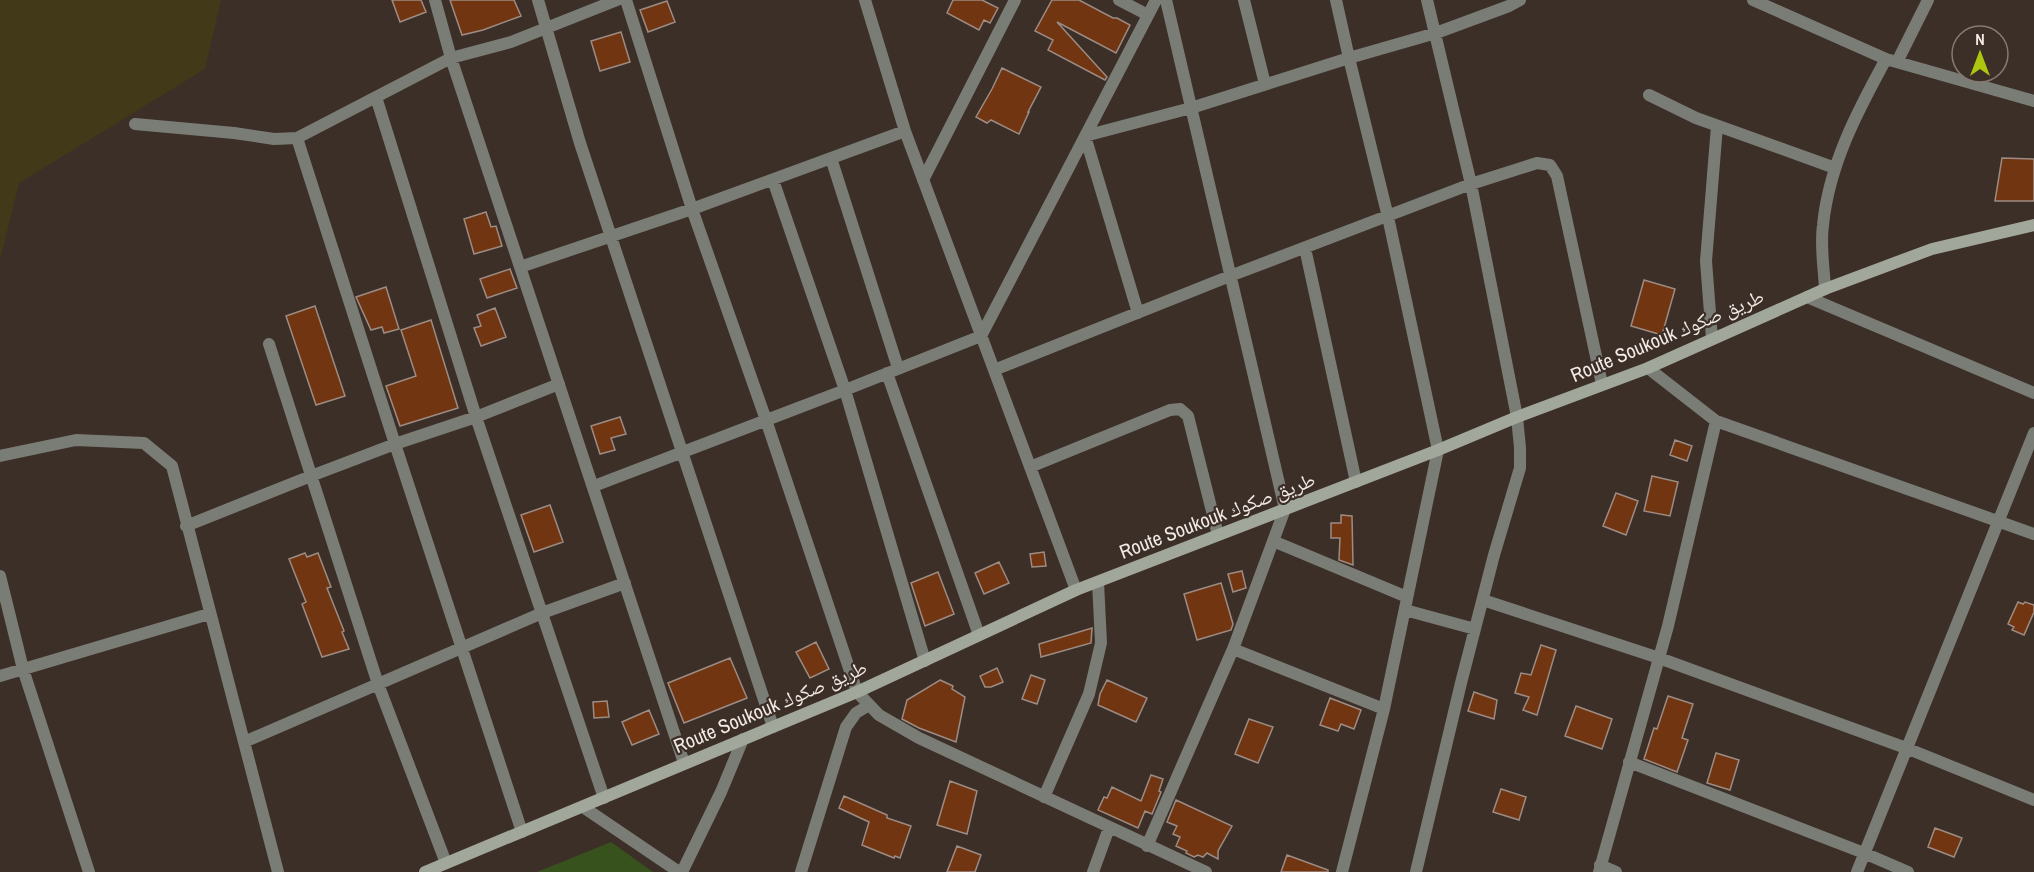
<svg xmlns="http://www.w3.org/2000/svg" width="2034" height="872" font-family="'Archivo Narrow','Noto Naskh Arabic',sans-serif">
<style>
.green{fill:#37521d}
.sand{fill:#423919}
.building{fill:#713511;stroke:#9c8c84;stroke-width:1.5}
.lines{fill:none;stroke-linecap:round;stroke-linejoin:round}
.street{stroke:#7a7d76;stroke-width:12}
.secondary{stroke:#a2a79c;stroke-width:12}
.labels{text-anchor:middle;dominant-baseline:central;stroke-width:4.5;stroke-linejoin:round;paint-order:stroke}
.street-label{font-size:20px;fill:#f3eae6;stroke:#3c2f28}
</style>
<rect width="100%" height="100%" fill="#3c2f28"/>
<path class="green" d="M611 842 653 872H537Z"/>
<path class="sand" d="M0 0H221L205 69 19 183 0 260Z"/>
<path class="building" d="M392 0H421L426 12 400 22Z
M450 0H514L521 16 483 30 462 35Z
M953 0H982L998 8 990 23 984 20 979 30 947 13Z
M1052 0H1079L1113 18H1117L1130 25 1116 53 1057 22 1107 77 1105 80 1048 50 1053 40 1035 31Z
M667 1 675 22 648 32 640 10Z
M621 32 630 62 600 71 591 41Z
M1002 68 1041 87 1028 112H1029L1019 134 991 120 987 123 976 117 992 89Z
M2002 158 2034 159V201H1995Z
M486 212 491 227 496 226 502 246 474 254 464 219Z
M510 269 517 288 487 298 480 279Z
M1644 280 1675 289 1662 335 1631 326Z
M386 287 399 329 384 333 382 327 371 330 356 297Z
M315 306 345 396 316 405 286 316Z
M495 308 506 337 481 346 474 328 481 326 477 315Z
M431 320 458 408 400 426 386 386 416 376 401 330Z
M620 417 626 434 611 438 615 450 600 454 591 426Z
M1675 440 1692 446 1687 461 1670 455Z
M1652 476 1678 482 1670 516 1644 511Z
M1616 493 1638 501 1626 535 1603 526Z
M550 505 563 542 534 552 521 515Z
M1341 515 1352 516 1353 565 1339 560 1340 538H1331V523H1341Z
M1044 552 1046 566 1032 567 1030 554Z
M305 553 307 557 318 553 331 587 327 588 344 631 342 632 349 649 322 657 302 604 306 602 289 559Z
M999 562 1009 583 984 594 975 573Z
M1242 571 1246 588 1233 592 1228 574Z
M938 572 954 614 925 626 911 583Z
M1221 583 1233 624 1231 630 1197 640 1184 594Z
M2018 602 2023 604 2025 602 2034 605V612L2024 635 2012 630 2014 627 2008 624Z
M1092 628 1091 643 1041 657 1039 644Z
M816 642 829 669 810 678 796 652Z
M1541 645 1556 650 1537 715 1523 710 1529 697 1515 693 1521 673 1531 675Z
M730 658 747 698 684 723 668 683Z
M997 668 1003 682 991 687H985L980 676Z
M1031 675 1045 680 1037 704 1022 699Z
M940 680 953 686 952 689 965 697 956 742 919 728 902 719 907 700Z
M1107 680 1147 698 1136 722 1098 705 1100 694Z
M1474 692 1497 700 1494 719 1468 711Z
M1668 696 1693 704 1682 738 1688 740 1677 772 1644 759 1654 728 1657 729Z
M1330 698 1361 710 1354 729 1341 724 1338 731 1320 725Z
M607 701 609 717 594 718 593 702Z
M1576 706 1612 719 1602 749 1565 736Z
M649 710 659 734 632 745 622 722Z
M1249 719 1273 727 1258 763 1235 754Z
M1716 753 1739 760 1730 790 1707 783Z
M1151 775 1163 779 1159 791 1161 792 1152 814 1145 811 1138 828 1098 810 1104 797 1107 798 1112 787 1141 801Z
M950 781 977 791 967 834 937 825Z
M1501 789 1526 797 1519 820 1493 812Z
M844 796 887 815V818L911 826 900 858 895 856 894 858 862 845 869 822 839 808Z
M1176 800 1232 826 1218 851V859L1207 853 1203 857 1198 855 1194 857 1186 853 1187 851 1176 846 1180 837 1173 834 1177 826 1167 822Z
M1935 828 1962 838 1954 857 1928 847Z
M957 846 981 855 975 872H947Z
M1287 855 1328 870V872H1281Z"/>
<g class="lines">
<path class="street" d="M435 0 451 58 684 763
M538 0 580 143 773 727
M865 0 905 131 1076 590
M1119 0 1148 15
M1244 0 1265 84
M1753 0 1886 59 2034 101
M1897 62 1928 0
M1649 95 1696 118 1835 168
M376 97 476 417 604 798
M135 124 234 133 274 139 297 138 451 58 511 42 617 0
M905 131 692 209 766 420 857 692 879 715 919 738 1206 872
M297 138 395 444 522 832
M831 158 898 368
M773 180 845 390 925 661
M923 180 1015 0
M1305 248 1356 482
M520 267 692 209 626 0
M1825 289C1824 268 1820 246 1823 225 1829 165 1857 112 1886 59
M1807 297 2034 393
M1138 313 1085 136 1191 108 1349 58 1336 0
M1712 339 1706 261 1717 126
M269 344 378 684 446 863
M1648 368 1716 421 2034 534
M994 370 1230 276 1471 184 1537 163 1550 165 1557 176 1602 384
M887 373 979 635
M0 456 76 440 144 443 172 466 278 872
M1030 467 1170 410 1180 409 1188 416 1218 535
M594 486 845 390 981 336 1156 0
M186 526 311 476 395 444 476 417 559 384
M1273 541 1407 597
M0 576 23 669 89 872
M1483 600 1659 658 1906 748 2034 800
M1405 610 1475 629
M1233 649 1384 709
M0 676 209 614
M244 742 542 613 625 583
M1629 762 1864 853 1908 872
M1044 797 1089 694 1101 643 1098 582
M583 807 679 872
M1147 846 1233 649 1285 509 1166 0
M1600 865 1616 872
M682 872 721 792 743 739
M801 872 846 727 856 713 869 705
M1093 872 1109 828
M1342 872 1384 709 1438 450 1388 217 1349 58 1436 33 1509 6 1520 0
M1416 872 1461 683 1494 555 1520 468V448L1517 417 1471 184 1427 0
M1599 872 1668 626 1716 421
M1857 872 2034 433"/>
<path class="secondary" d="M425 872 857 692 1076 590 1438 450 1517 417 1648 368 1825 289 1932 249 2034 225"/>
</g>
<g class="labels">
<g class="street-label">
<text transform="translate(1667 335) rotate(-23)">Route Soukouk طريق صكوك</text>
<text transform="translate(1217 515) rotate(-21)">Route Soukouk طريق صكوك</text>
<text transform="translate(770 706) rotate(-23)">Route Soukouk طريق صكوك</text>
</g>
</g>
<g transform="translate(1980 54)"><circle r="28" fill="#3c2f28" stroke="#857a74" stroke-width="1.5"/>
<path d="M0-4.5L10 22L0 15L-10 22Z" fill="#adc60f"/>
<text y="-9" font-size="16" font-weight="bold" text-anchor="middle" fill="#f3eae6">N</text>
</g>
</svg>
